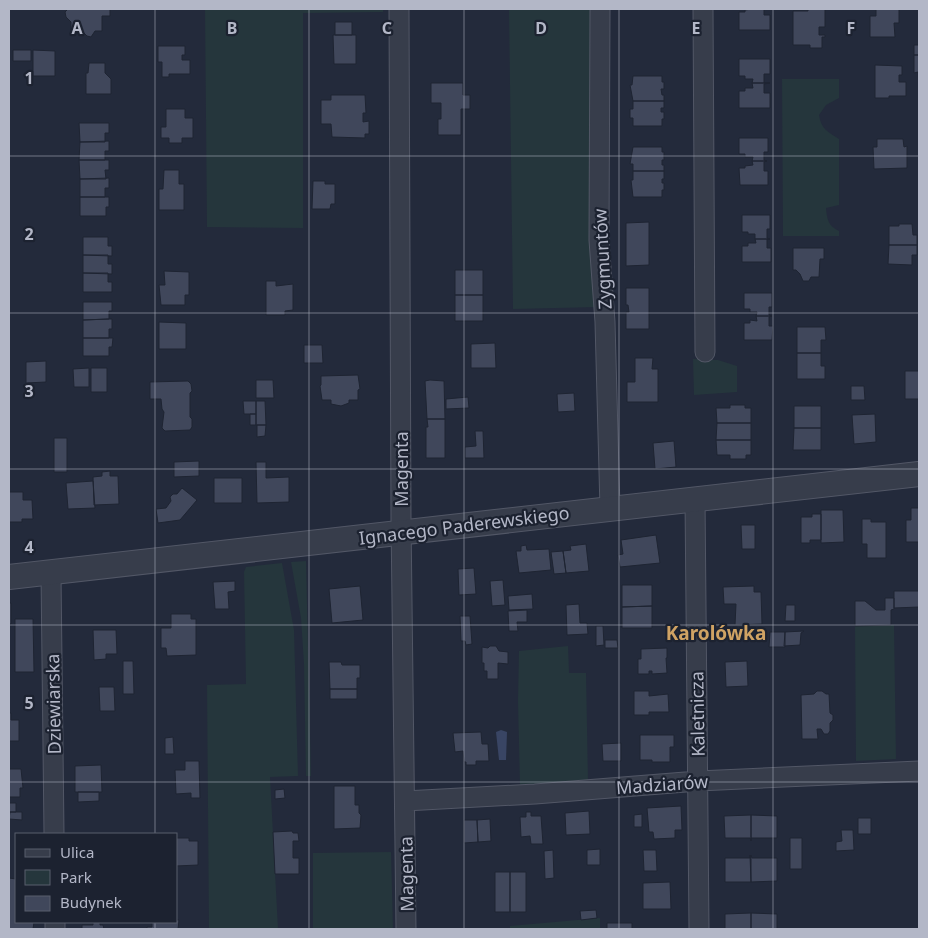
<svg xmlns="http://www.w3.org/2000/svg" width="928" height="938" font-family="'Noto Sans',sans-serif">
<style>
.green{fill:#25363c}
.water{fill:#394564}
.building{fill:#40475b;stroke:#1e2432}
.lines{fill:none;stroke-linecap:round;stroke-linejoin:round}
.minor-casing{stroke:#525766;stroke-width:21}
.tertiary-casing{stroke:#525766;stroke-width:26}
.minor{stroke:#373d4b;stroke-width:19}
.tertiary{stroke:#373d4b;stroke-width:24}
.grid{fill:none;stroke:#b3b7c7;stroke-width:1;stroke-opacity:0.55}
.labels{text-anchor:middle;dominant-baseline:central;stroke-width:4.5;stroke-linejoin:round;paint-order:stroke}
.street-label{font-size:18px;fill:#b3b7c7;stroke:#1c2230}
.neighbourhood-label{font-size:19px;font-weight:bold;fill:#d0a364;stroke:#1c2230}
.grid-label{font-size:16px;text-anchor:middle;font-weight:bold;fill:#b3b7c7;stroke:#1c2230;stroke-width:4.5;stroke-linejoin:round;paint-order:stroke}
</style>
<rect width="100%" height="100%" fill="#232a3b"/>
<path class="green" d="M205 9H383V12L303 13V228L207 227Z
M509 9H591L599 307 513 309Z
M782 79H839V98L826 105 819 115C821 129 828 132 839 139V205L826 208C827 219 828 226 839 231V236H783Z
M693 359 718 360 737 366V392L694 395Z
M306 561 311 776H306L304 664 301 618 291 562Z
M282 563 294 630 298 776 270 777 278 929H209L207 685 246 684 244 572 246 567Z
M894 625 896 759 856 761 855 626Z
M568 646 569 673H586L588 781 520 786 518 701 519 651Z
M391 852 393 929H313V853Z
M600 918V929H510V926Z"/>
<path class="water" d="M501 730 507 732 506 760H499L496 732Z"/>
<path class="building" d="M68 9H110V16H102V31H95L91 37 87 36 84 33H71V22L66 17 65 12Z
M752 9H764V15H770V30H739V12H745V10Z
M808 9H825V27H819V35H825V37H822V48H810V45H793V11H808Z
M876 9H899V23H894L895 37H870V16H876Z
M335 22H352V35H335Z
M333 35H356V64H334Z
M914 45H919V55H914Z
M158 46H185V55H182V60H190V74H169V77H162V62H158Z
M13 50H31V61H13Z
M33 50 55 51V76H33Z
M914 55H919V89L918 72 914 73Z
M739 59H770V74H764V83H770H752L753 79H745V76H739Z
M89 63H105V73L111 79V94H86V73H88Z
M875 65 902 66V75H899V82H906V96H889V98H875Z
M633 76H662V82H664V89H661L662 95H664V101H633L630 85H632Z
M431 83H463V95H470V109H461V135H438V119H441V103H431Z
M752 83H770L764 84V93H770V108H739V91H745V88H753Z
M331 95H365L366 113H363V122L369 121V134H365V138L332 137 331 124H321V100H331Z
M633 101H664V108H661V112H664V119H662V126H633V118H630V109H633Z
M166 109H185V118H193V138H182V143H169V138H161V127H166Z
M79 123H109V133H105V142H80Z
M739 138H768V152H764V160L767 161H752L753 157H745V154H739Z
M877 139H903L904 147 907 146V168L874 169 873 147H877Z
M109 141V151H105V160H79L80 142Z
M633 147H662V152H664V160H662V165H664V171H633V164H630Z
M79 160H109V170H105L106 179H80Z
M752 161H767L764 162V171H768V185H740L739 168H745V166L753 165Z
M164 170H179V184H184V210H159V189H163Z
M633 171H664V179H662V183H664V190H662V197H633L631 180H633Z
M109 178V188H105V197H80V179Z
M313 181H325V184H335V204H331L330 209H312Z
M80 197H109V207H106V216H80Z
M742 215H770V229H767V238L770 239H755V234H748V232H742Z
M649 222V265L626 266V223Z
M899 224H912L913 235H917V245H889V226H899Z
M83 237H108V246H112V256L83 255Z
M755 239H770H767V248H771V262H742V246H748V243H756Z
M889 245H917V255H912V265L888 264Z
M793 248H824V259H820L819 277H811L809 281H803L800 274 796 270H793Z
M83 255H108V264H112V274L83 273Z
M455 270H483V295H455Z
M164 271 189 272V295H185V305H161L159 285H165Z
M83 273H108V282H112V292H83Z
M266 281H276V286L293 284V310L285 311V315H266Z
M626 288H649V329H626V312H629L628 305H626Z
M744 293H772V307H769V315L772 316H756L757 312H750V309H744Z
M455 295H483V321H455Z
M83 302H112V311H109V319L83 320Z
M756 316H772L769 317V326H773L772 340H744V323H750V320L757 321Z
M109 319H112V329H109V338H83V320Z
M159 322 186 323V349H159Z
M797 327H825L826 340H821V353H797Z
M83 338H113L112 347H109V356H83Z
M495 343 496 368H471V344Z
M304 345H322L323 363H304Z
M797 353H821V366H825V379H797Z
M635 358H653L652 369H658V402H627V382H635Z
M46 361V382L26 383V362Z
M89 368V387H74L73 369Z
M91 368H107V392H91Z
M905 371H919V399H905Z
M358 375 360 389 358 390V400H349V403L341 406 331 404V400H322L320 386 321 385V376Z
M256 380H273L274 398H256Z
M430 380 444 381 445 419H427L425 381Z
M188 381 191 384 192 391 190 393V417L192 419V427L190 430 165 431 162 428 164 412 162 409 161 399H150V382Z
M851 386H864L865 400H851Z
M574 393 575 411 558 412 557 394Z
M468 397 469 408 446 409V399Z
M243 401H256V414H244Z
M256 401H265L266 425H256Z
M730 405H745V408H751V423H717L716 408H730Z
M794 406H821V428H794Z
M250 414H256V425H250Z
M875 414 876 442 854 444 852 415Z
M427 419H445V458H426V427H428Z
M717 423H751V440H716Z
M257 425H266L265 436 257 437Z
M794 428H821V450H793Z
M475 431H483L484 458H465V447L476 446Z
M54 438H67V472H54Z
M716 440H751V455H746V459H730V455H717Z
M674 441 676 467 655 469 653 443Z
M199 461V476L174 477V462Z
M256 462H266V478L289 477V502L257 503Z
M110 471V476H118L119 504 94 505 93 477 102 476V472Z
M214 478H242V503H214Z
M93 481 95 508 68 509 66 483Z
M182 488 197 500 180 520 158 523 156 509 166 508 171 501 170 497 173 494H177Z
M9 492H23V500H32L33 519H22V522H9Z
M911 508H919V542H906V520H911Z
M821 510H843L844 542 821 543Z
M812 514H821V540H810V543H801V517H812Z
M862 519H871V522H886V558H867V544H862Z
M741 525H755V549H742Z
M656 535 660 563 620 567 618 555 623 554 621 540Z
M586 544 589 571 566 573 563 551 571 550 570 546Z
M526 545 527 550 549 549 551 570 519 573 516 551H521V546Z
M563 551 566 573 554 574 551 552Z
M474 568 476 594 459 595 458 569Z
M503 580 505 605 492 606 490 581Z
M235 581V591L228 592 229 609H215L213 582Z
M622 585H652V606L622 607Z
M360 586 363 620 332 623 329 589Z
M754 586V592H761L762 624 735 625 736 604H724L723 587Z
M894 591H919V607L894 608Z
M532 594 533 609 509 610 508 596Z
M885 598H894V609L891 610V625L855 626V601H865L876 610H885Z
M9 603H11V624H9Z
M579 604 580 623H587L588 634 567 635 566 605Z
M786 605H795V621H785Z
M652 606V628H622V607Z
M527 610V622H517L518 631H509L508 611Z
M171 614H191V619H196V655L167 656 166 648H161V628H171Z
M460 616H470L472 644 466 645 465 641H461Z
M15 619H33L34 672H15Z
M596 626H603L604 645 596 646Z
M93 630H116L117 654H106V659L94 660Z
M804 631 801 633 800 645 784 646 785 632Z
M770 632H785V647H769Z
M605 640H617L618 648H605Z
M490 646H496L499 651 508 652V664L498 663V679H487V671H484V663H482V647L488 648Z
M667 648V658H666L667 673 652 674V671H649V674H638V659H641V649Z
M123 661H133L134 694H123Z
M747 661 748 686 726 687 725 662Z
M329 662H341L342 665H360V678H357V689H330Z
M99 687H114L115 711H100Z
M330 689H357V699H330Z
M634 691H649V696L668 694 669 712H649V715H634Z
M817 691H822L826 694H829L830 713 833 715V720L830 723V731L828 734H824L821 729H817L818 739H802L801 695 814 694Z
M9 713H11V720H19V741H9Z
M481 732 482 744H488L489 761H476V765H466V762H464L463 751 455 752 453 733Z
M640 735H674V747H670V762H652V760H640Z
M173 737 174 754H165V738Z
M621 743V761H603L602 744Z
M185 761H199L200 798H191V793L176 794 175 770H185Z
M101 765 102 792H75V766Z
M9 769H21L23 788H20V797H9Z
M334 786H355V805H359V813L361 815 360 828 334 829Z
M284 789 285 798 275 799V790Z
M78 792H99V801L78 802Z
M9 803H16V812H9Z
M681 806 682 830H675V838L654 839 653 832H649L647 808Z
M589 811 590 834 566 835 565 813Z
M10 812H22V820L9 819Z
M526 812H531V816H541L543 844H531L530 836 521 837 520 817H526Z
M642 814V827H634V815Z
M751 815V841L750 838H725L724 816Z
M751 815 777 816V838H751V841Z
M858 818H871V834H858Z
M490 819 491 841 478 842 477 820Z
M464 820H477L478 842 464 843Z
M841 830H853L854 850 836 851V842L842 841Z
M292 831 293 833H298L299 841H293V858H299V874H275L273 832Z
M176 838H189V841H198V865L176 866Z
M790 838H802V869H790Z
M600 849V865H587V850Z
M553 850 554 878 545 879 544 851Z
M643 850H656L657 871H644Z
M750 855 751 882H725V858H750Z
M751 855 752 858H777V881L751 882Z
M495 872H510V912H495Z
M510 872H526V912H510Z
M9 878 16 879V922H34L33 929H9Z
M670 882 671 909H643V883Z
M596 910 597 918 581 920 580 911Z
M751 913V929H725V914Z
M751 913 777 914V929H751Z
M176 920H179L178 929H147V927H152V922H176Z
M93 922H100V925H103L104 929H82V925H93Z
M607 923H632V929H607Z"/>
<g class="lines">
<defs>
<path id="minor" d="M399 9 401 520 406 929
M600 9 599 240 605 322 610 509
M703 9 705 352
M695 499 699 929
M51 574 54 834
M405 801 535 794 698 781 919 771
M55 922V929"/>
<path id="tertiary" d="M9 577 919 474"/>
</defs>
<use href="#minor" class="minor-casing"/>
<use href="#tertiary" class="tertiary-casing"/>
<use href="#minor" class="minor"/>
<use href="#tertiary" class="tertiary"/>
</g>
<path class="grid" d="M155 9V834M309 9V929M464 9V929M619 9V929M773 9V929M9 156H919M9 313H919M9 469H919M9 625H919M9 782H919M155 922V929"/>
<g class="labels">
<g class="street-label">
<text transform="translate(602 259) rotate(-93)">Zygmuntów</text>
<text transform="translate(401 469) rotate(-90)">Magenta</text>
<text transform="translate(464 525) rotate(-7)">Ignacego Paderewskiego</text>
<text transform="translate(53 704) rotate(-91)">Dziewiarska</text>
<text transform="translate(697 714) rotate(-91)">Kaletnicza</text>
<text transform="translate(662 784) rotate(-4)">Madziarów</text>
<text transform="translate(406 874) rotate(-91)">Magenta</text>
</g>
<g class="neighbourhood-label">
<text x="716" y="633">Karolówka</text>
</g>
</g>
<g class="grid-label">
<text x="77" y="34">A</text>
<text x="232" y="34">B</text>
<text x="387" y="34">C</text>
<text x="541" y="34">D</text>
<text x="696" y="34">E</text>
<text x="851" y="34">F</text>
<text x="29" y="84">1</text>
<text x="29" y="240">2</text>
<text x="29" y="397">3</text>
<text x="29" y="553">4</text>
<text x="29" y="709">5</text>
</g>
<rect width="928" height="938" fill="none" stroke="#b3b7c7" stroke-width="20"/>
<rect x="15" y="833" width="162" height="90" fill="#1c2230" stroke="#585e6c"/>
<rect x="25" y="849" width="25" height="8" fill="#373d4b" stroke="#585e6c"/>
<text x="60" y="858" font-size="15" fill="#b3b7c7">Ulica</text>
<rect x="25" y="870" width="25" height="15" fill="#25363c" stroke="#585e6c"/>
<text x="60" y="883" font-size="15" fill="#b3b7c7">Park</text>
<rect x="25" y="896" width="25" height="15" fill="#40475b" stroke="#585e6c"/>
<text x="60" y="908" font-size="15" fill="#b3b7c7">Budynek</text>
</svg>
